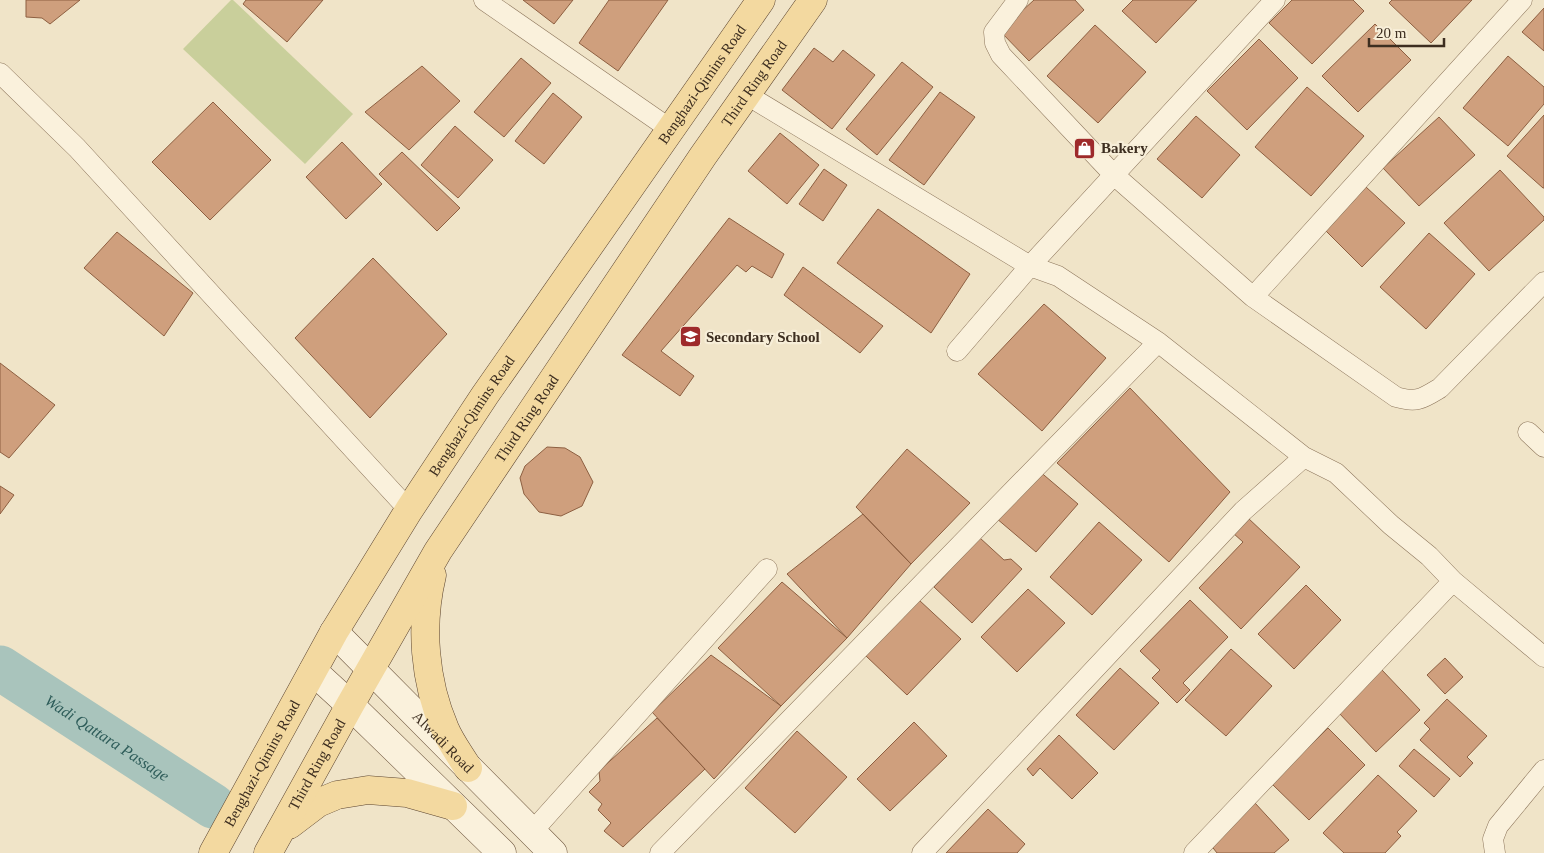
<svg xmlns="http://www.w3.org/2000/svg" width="1544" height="853" font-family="Georgia,serif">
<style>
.green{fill:#c9cf9b}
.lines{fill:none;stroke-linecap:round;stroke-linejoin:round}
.river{stroke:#a9c4bc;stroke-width:45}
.building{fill:#cf9f7d;stroke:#8d5f41}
.street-casing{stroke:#8d765c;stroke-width:21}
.secondary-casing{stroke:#6f573f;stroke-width:29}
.primary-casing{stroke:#5b4430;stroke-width:29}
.street{stroke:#faf1dc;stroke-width:20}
.secondary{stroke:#faf1dc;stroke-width:28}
.primary{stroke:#f3d9a0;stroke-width:28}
.labels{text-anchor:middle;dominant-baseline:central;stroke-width:4.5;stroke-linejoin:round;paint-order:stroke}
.street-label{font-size:15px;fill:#3d2e20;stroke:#f7eed8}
.poi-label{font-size:15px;font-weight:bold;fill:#3d2e20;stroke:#f7eed8;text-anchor:start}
.water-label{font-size:16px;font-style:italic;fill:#2f5d5a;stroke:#f7eed8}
</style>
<rect width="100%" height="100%" fill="#f0e4c8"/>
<path class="green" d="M231 0H233L353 114 305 164 183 49Z"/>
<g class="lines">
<path class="river" id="s1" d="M0 668 213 806"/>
</g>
<path class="building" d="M26 0H80L50 24 42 18 26 17Z
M246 0H323L287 42 243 4Z
M523 0H573L554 24Z
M609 0H668L618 71 579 43Z
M1034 0H1075L1084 10 1029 61 1000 31Z
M1133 0H1197L1156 43 1122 11Z
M1292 0H1353L1364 11 1312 64 1269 23Z
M1392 0H1472L1431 43 1389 3Z
M1544 8V51L1522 32Z
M1375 24 1411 60 1358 112 1322 76Z
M1095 25 1146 72 1098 123 1047 76Z
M1259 39 1298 78 1247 130 1207 91Z
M814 48 833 62 843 50 875 75 832 129 782 90Z
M1508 56 1544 87V104L1508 146 1463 108Z
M521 58 551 83 504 137 474 112Z
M902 62 933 87 877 155 846 129Z
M422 66 460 101 409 150 365 112Z
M1307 87 1364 136 1311 196 1255 147Z
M940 92 975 117 924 185 889 160Z
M553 93 582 117 544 164 515 141Z
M213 102 271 160 210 220 152 162Z
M1544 115V188H1543L1507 156Z
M1196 116 1240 155 1202 198 1157 159Z
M1439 117 1475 155 1419 206 1383 168Z
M455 126 493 160 458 198 421 165Z
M780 133 819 165 787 204 748 171Z
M342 142 382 184 346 219 306 177Z
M402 152 460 208 437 231 379 174Z
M824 169 847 185 823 221 799 204Z
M1500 170 1544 217V220L1489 271 1444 223Z
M1366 187 1405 223 1362 267 1326 231Z
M878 209 970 274 931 333 837 263Z
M729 218 784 254 772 278 752 266 746 272 737 265 661 351 694 376 680 396 622 355Z
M117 232 193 293 164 336 84 268Z
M1429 233 1475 274 1426 329 1380 287Z
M373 258 447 334 370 418 295 338Z
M803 267 883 326 860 353 784 295Z
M1044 304 1106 358 1042 431 978 374Z
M0 363 55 405 9 458 0 452Z
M1130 388 1230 492 1169 562 1057 463Z
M547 447 565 448 580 457 593 482 582 506 561 516 539 512 524 494 520 478 525 466Z
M907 449 970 503 911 564 856 507Z
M1038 470 1078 504 1036 552 996 518Z
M0 486 14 495 0 514Z
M863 514 911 564 847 638 787 574Z
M1248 518 1300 567 1241 629 1199 588 1243 542 1233 533Z
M1099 522 1142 560 1092 615 1050 577Z
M980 538 1004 560 1011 559 1022 569 972 623 934 587Z
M782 582 847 638 781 706 718 648Z
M1306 585 1341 620 1294 669 1258 634Z
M1028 589 1065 623 1017 672 981 637Z
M919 600 961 639 907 695 866 656Z
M1190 600 1228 637 1183 683 1190 690 1177 703 1152 678 1160 670 1140 651Z
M1231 649 1272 686 1226 736 1185 700Z
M711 655 781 706 714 779 652 712Z
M1445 658 1463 677 1445 694 1427 675Z
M1120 668 1159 703 1114 750 1076 715Z
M1382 670 1420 710 1376 752 1338 712Z
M1447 699 1487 736 1467 757 1473 763 1460 777 1420 740 1430 729 1424 723Z
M657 718 705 769 623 847 604 831 611 823 598 810 602 804 589 792 600 781 599 771Z
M914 722 947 756 890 811 857 779Z
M1328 728 1365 765 1309 820 1272 784Z
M797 731 847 777 795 833 745 788Z
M1059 735 1098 773 1072 799 1040 768 1033 776 1027 769Z
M1414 749 1450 779 1434 797 1399 766Z
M1378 775 1417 811 1397 832 1401 836 1385 853H1344L1323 833Z
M1255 803 1289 840 1274 853H1217L1210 844Z
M988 809 1025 844 1017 853H946Z"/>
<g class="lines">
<defs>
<path id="street" d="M484 0 670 129
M1018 0 994 32 995 43 1001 55 1114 175 1253 297 1396 397C1417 403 1422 399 1440 388L1544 282
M0 73 77 148 409 510
M747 95 1030 266 1058 276 1158 342 1304 457 1336 473 1391 525 1429 556 1453 581 1544 657
M1253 297 1522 0
M957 351 1030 266 1275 0
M1528 432 1544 447
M531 833 767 569
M660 853 1158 342
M922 853 1243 511 1304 457
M1194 853 1453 581
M1495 853 1493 839 1498 826 1544 770"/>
<g id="secondary">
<path id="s2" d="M334 632 553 853"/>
<path d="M313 671 350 705 502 853"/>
</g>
<g id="primary">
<path d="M432 575C420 625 424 681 445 729 451 743 461 756 468 768"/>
<path d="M289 825 318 803 337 795 368 790 407 793 453 806"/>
<path id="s3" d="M213 853 334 632 409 510 485 395 761 0"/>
<path id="s4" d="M268 853 350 705 438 551 703 156 813 0"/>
</g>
</defs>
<use href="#street" class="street-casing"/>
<use href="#secondary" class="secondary-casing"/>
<use href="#primary" class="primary-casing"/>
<use href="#street" class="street"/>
<use href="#secondary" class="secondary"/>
<use href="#primary" class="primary"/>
</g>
<defs>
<symbol id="shop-square" viewBox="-11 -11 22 22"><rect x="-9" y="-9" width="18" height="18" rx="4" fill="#9e2a2b" stroke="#f7eed8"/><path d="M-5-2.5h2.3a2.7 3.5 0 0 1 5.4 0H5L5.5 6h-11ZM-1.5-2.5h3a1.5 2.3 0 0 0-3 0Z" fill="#fff"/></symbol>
<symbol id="school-square" viewBox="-11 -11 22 22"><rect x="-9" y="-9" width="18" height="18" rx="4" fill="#9e2a2b" stroke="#f7eed8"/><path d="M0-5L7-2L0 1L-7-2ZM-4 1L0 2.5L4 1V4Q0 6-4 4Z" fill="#fff"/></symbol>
</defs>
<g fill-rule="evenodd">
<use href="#shop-square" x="1072" y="136" width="25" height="25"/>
<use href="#school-square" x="678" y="324" width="25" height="25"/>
</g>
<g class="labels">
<g class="street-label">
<text stroke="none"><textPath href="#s4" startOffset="911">Third Ring Road</textPath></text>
<text stroke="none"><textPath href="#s3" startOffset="912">Benghazi-Qimins Road</textPath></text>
<text stroke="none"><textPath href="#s3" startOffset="508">Benghazi-Qimins Road</textPath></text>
<text stroke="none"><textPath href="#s4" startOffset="506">Third Ring Road</textPath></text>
<text stroke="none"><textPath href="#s2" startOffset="155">Alwadi Road</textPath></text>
<text stroke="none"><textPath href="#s3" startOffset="102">Benghazi-Qimins Road</textPath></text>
<text stroke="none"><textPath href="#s4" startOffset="101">Third Ring Road</textPath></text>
</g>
<g class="poi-label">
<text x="1101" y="148">Bakery</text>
<text x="706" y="337">Secondary School</text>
</g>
<g class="water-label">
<text stroke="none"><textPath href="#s1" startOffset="128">Wadi Qattara Passage</textPath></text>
</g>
</g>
<path d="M1369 38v8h75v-8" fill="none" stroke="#3d2e20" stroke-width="2.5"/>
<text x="1376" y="38" font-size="15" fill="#3d2e20" stroke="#f7eed8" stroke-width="4" paint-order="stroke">20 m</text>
</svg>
